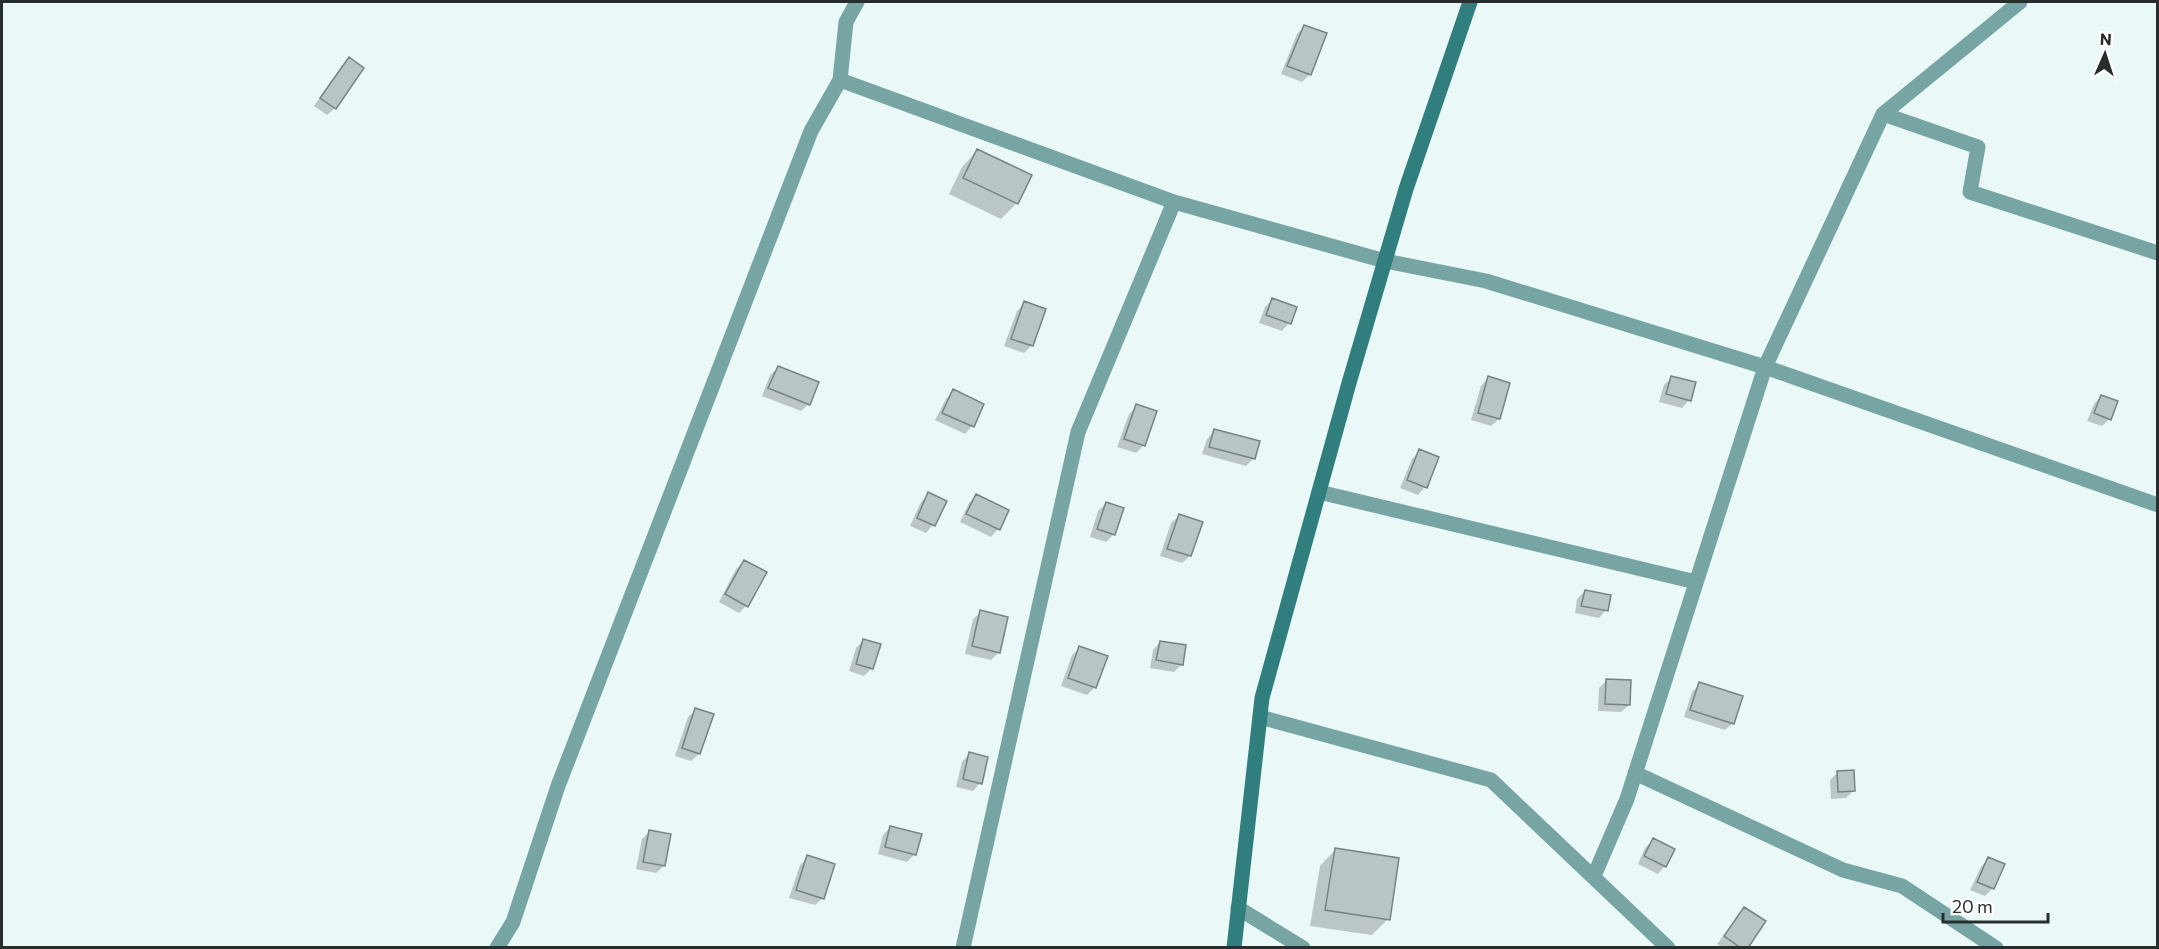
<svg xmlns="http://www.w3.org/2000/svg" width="2159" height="949" font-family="Commissioner,sans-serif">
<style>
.shadow{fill:#0003}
.building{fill:#b7c6c5;stroke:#768483;stroke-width:1.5}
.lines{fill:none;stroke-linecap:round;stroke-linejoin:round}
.street{stroke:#77a5a4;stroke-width:15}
.secondary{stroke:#307e7d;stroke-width:15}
</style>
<rect width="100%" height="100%" fill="#eaf9f8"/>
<path class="shadow" d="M1305 26 1310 74 1302 82 1281 74 1297 34Z
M349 59 335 108 327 115 314 106 341 67Z
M977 151 1017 203 1001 219 949 194 962 167Z
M1272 300 1289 323 1282 331 1259 323 1265 307Z
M1025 303 1032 345 1024 353 1004 346 1017 311Z
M778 368 809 404 801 411 762 396 770 375Z
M1672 377 1689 400 1682 408 1659 402 1664 385Z
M1488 378 1499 419 1491 426 1471 420 1481 386Z
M953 391 972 426 965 434 935 420 946 399Z
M2101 396 2109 419 2102 426 2087 421 2094 404Z
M1137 406 1144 445 1136 453 1117 447 1129 414Z
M1214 431 1254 458 1246 466 1202 454 1207 439Z
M1420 451 1425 487 1418 495 1400 488 1412 459Z
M929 494 933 525 926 533 910 526 921 502Z
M976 495 1007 511 998 529 991 537 960 522 969 503Z
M1106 503 1114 534 1106 542 1090 537 1098 511Z
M1179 516 1190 556 1182 563 1160 556 1171 523Z
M744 561 746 606 739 613 719 602 736 569Z
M1585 591 1606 610 1599 618 1575 613 1577 599Z
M981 612 999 652 991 660 965 654 973 619Z
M864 640 872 668 864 676 849 671 856 648Z
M1160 642 1182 664 1174 672 1150 668 1153 650Z
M1080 648 1106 657 1094 688 1087 695 1061 686 1072 655Z
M1607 680 1629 705 1621 712 1598 711 1599 688Z
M1700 684 1733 723 1725 730 1684 717 1692 692Z
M696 710 712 715 699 754 691 761 675 756 688 717Z
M969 754 980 783 973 791 956 787 962 762Z
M1838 772 1853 791 1846 798 1831 799 1830 780Z
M890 827 915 854 907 862 878 854 883 835Z
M650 831 670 835 664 866 656 873 636 869 642 839Z
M1653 840 1665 866 1658 874 1638 864 1645 848Z
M1335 850 1388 919 1372 935 1310 926 1320 866Z
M808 857 823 898 815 905 789 898 800 865Z
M1988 859 2003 865 1993 888 1985 896 1970 890 1981 867Z
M1744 909 1746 948H1723L1717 944Z"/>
<path class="building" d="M1304 25 1327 33 1311 75 1287 66Z
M349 57 364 68 336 109 320 98Z
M977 149 1032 175 1018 204 963 178Z
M1272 298 1297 307 1291 324 1266 315Z
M1024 301 1046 309 1033 346 1011 339Z
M778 366 819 382 810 405 768 388Z
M1488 376 1510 383 1500 419 1478 413Z
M1671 376 1696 382 1691 401 1666 394Z
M953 389 984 404 974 427 942 413Z
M2101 395 2118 401 2111 420 2094 413Z
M1136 404 1157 411 1145 446 1124 439Z
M1214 429 1260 441 1255 459 1209 447Z
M1419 449 1439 457 1427 488 1407 480Z
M928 492 947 501 935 526 917 518Z
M976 494 1009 510 1000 530 966 514Z
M1106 502 1124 508 1115 535 1097 529Z
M1179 514 1203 522 1191 556 1167 549Z
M744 560 767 572 748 607 725 594Z
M1585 590 1611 595 1608 611 1581 606Z
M980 610 1008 617 1000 653 972 646Z
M863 639 881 644 873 669 856 664Z
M1160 641 1186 645 1183 665 1156 660Z
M1079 646 1108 656 1096 688 1068 678Z
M1606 679 1631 680 1630 705 1605 704Z
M1699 682 1743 696 1734 724 1690 710Z
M695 708 714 714 700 754 682 748Z
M969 752 988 757 982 784 963 779Z
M1854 770 1855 791 1838 792 1837 771Z
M890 826 922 834 916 855 885 847Z
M649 830 671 834 665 866 643 862Z
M1653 838 1675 849 1666 867 1644 856Z
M1335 848 1399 858 1390 920 1325 910Z
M807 855 835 864 824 899 796 890Z
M1988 857 2005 864 1994 889 1977 882Z
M1744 907 1766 921 1748 948H1741L1724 936Z"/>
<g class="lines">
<path class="street" d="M840 80 1174 202 1385 261 1486 281 1765 367 2158 505
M1883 114 1978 147 1970 192 2158 253
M1319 492 1696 582
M1260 717 1491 780 1668 948
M1635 773 1843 870 1902 886 1996 948
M1594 876 1627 799 1765 367 1883 114 2020 2
M1238 908 1303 948
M497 948 513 922 558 786 811 131 840 80 846 22 857 2
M963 948 1078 432 1174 202"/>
<path class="secondary" d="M1234 948 1262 698 1349 383 1406 189 1470 2"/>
</g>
<rect width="2159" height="949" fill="none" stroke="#282d2d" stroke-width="6"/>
<g transform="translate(2105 54) rotate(3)" stroke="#ffffff" stroke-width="4.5" paint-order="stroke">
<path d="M0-4.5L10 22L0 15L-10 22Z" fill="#282d2d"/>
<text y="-9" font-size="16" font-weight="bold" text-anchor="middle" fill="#282d2d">N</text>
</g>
<path d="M1943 913v9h105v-9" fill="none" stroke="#282d2d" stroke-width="3"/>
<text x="1952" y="913" font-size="18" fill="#282d2d" stroke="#ffffff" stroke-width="4.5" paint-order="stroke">20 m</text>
</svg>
